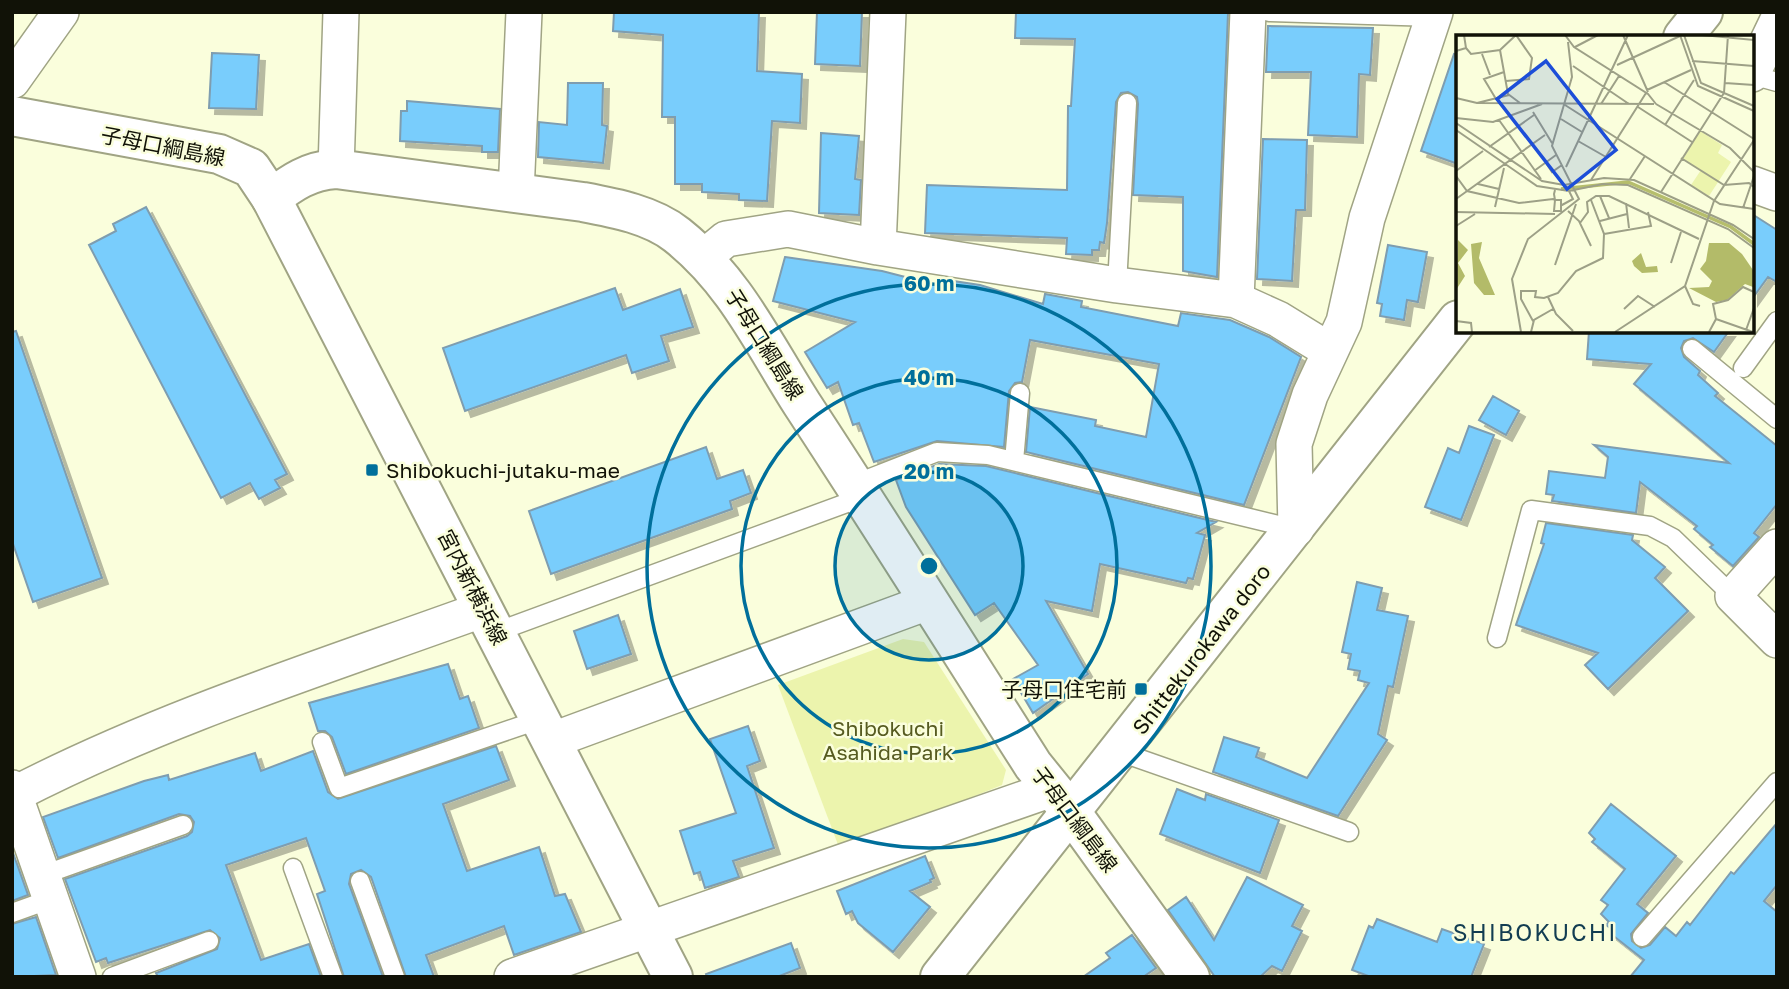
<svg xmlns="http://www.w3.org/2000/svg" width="1789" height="989" font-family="'Golos Text','Noto Sans JP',sans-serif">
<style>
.green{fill:#ecf4ad}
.building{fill:#79cdfc;stroke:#7e9db0;stroke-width:2;filter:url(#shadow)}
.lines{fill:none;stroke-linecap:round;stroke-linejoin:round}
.service-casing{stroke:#a0a484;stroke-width:21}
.minor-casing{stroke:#a0a484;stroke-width:38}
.tertiary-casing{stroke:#a0a484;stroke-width:42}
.secondary-casing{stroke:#a0a484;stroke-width:42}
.service{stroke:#fff;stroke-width:18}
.minor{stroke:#fff;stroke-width:35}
.tertiary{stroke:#fff;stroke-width:38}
.secondary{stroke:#fff;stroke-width:38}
.ring{fill:none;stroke:#006f9b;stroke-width:3.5}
.poi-dot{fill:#006f9b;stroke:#fafedc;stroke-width:2.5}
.labels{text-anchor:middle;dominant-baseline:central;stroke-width:5;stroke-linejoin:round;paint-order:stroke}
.street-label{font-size:21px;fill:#111207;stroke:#fafedc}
.poi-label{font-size:21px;fill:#111207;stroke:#fafedc;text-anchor:start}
.park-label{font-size:21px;fill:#565b20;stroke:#fafedc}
.neighbourhood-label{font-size:23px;letter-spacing:2px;fill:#123d52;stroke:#fafedc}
.inset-river{fill:none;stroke:#b6be6c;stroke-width:3.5}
.inset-road{fill:none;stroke:#9da087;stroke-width:2}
.view{fill:#1d4ed8;fill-opacity:0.15;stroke:#1d4ed8;stroke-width:3.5}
.inset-edge{fill:none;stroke:#111207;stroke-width:3.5}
.centre{fill:#006f9b;stroke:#fafedc;stroke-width:3.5}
.ring-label{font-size:21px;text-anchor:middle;font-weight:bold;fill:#006f9b;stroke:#fafedc;stroke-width:5;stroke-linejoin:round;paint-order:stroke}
</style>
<defs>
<filter id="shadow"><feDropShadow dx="6" dy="6" stdDeviation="0" flood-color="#0004"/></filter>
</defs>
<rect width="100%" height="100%" fill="#fafedc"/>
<path class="green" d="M903 639 924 642 1006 770 1002 785 840 850 778 685Z"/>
<path class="building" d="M614 12H759L757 71 802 74 800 123 772 121 767 201 739 200V194L702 192V184H675V117H662L663 35 613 31Z
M817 12H862L860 66 815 64Z
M1016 12 1228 13 1217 277 1183 271V197L1133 195 1138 104 1137 97 1128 92 1121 93 1116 102 1107 223 1104 243 1100 242 1099 250H1092V255L1066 254 1067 238 925 233 927 185 1067 190 1068 106H1071L1075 39 1015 38Z
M1268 26 1373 28 1370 75 1359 74 1357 137 1308 135 1311 72H1266Z
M212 53 259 55 256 109 209 108Z
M1454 54 1458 55V164L1421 151Z
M568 83H603L602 125 607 126 603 163 538 157 539 122 567 125Z
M407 101 500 109 498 152H482V146L400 141 401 111H407Z
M821 133 859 136 855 179 861 180 859 215 819 213Z
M1263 139 1307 140 1305 210H1296L1292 281 1257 279Z
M146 207 287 474 275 480 280 488 259 499 250 483 221 498 89 245 116 231 113 224Z
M1752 214 1777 230V282L1768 277 1752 299Z
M1388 245 1427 252 1418 302 1407 300 1404 320 1380 316 1382 304 1377 303Z
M785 257 882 271 952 289 953 281 980 285 1043 304 1045 294 1056 296 1082 301 1081 307 1178 326 1181 313 1230 320 1269 337 1301 357 1244 505 1026 452 1030 407 1096 420 1095 426 1146 437 1159 364 1030 340 1022 382 1015 383 1009 391 1004 447 937 441 874 462 859 423 853 425 838 382 827 388 805 352 855 322 773 301Z
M615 288 623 310 680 289 693 327 661 336 669 361 632 373 626 355 465 411 443 348Z
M16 331 102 578 33 602 12 541V332Z
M1589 331H1729L1714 352 1693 338 1684 341 1681 348 1684 357 1700 371 1698 375 1718 393 1715 396 1777 446V504L1754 533 1759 537 1733 566 1710 547 1713 545 1694 529 1697 526 1640 482 1636 513 1552 501 1554 495 1546 494 1549 471 1605 478 1608 457 1594 445 1729 463 1634 384 1651 364 1587 359Z
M1493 396 1519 411 1506 435 1479 420Z
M1469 426 1494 435 1461 520 1425 507 1448 448 1459 453Z
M706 447 717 479 743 470 751 493 730 501 732 509 551 574 529 511Z
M939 464 986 466 1216 522 1197 533 1205 535 1193 579 1188 578 1186 583 1100 564 1092 611 1046 601 1088 674 1033 713 1013 679 1038 665 994 603 975 615 906 507 896 480Z
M1546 523 1633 535 1632 540 1665 567 1655 578 1688 611 1608 689 1585 665 1598 653 1516 625 1544 544 1541 543Z
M1357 582 1382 588 1377 610 1408 616 1393 687 1388 686 1378 734 1387 740 1338 816 1213 772 1224 737 1259 748 1256 757 1307 778 1369 683 1358 680 1360 671 1348 669 1351 654 1342 652Z
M618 615 631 654 587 669 574 631Z
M448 664 460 699 468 696 479 728 346 774 332 737 325 731H318L309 703Z
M748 726 760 761 747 766 774 848 733 861 739 877 705 888 700 872 694 874 680 831 736 813 710 739Z
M496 746 509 780 443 804 467 871 539 847 555 896 565 894 581 932 514 955 504 926 426 955 434 977H406L371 877 361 870 351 874 349 884 383 977H344L317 894 325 891 306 838 226 865 261 960 309 944 321 977H158L156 973 217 949 220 938 210 930 108 963 106 958 96 962 65 879 187 836 192 832 194 822 190 816 179 814 58 858 43 817 144 781 168 775 169 780 255 753 261 771 313 751 328 792 338 799Z
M1177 789 1205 800 1206 794 1279 820 1260 873 1160 834Z
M1611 804 1676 856 1637 904 1648 913 1631 934 1632 941 1641 948 1650 945 1665 927 1676 936 1687 922 1690 925 1731 872 1734 874 1777 823V885L1764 901 1777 912V977H1630L1644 960 1611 934 1614 931 1606 925 1609 922 1601 914 1608 905 1601 900 1625 869 1592 842 1595 839 1589 833Z
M12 850 28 895 12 901Z
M925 856 934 878 930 880 931 882 910 891 930 907 893 952 858 923 852 911 846 914 837 891Z
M1247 877 1303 905 1292 926 1302 931 1282 971 1272 966 1260 977H1215L1168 910 1186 897 1214 940Z
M36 917 56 975 12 977V924Z
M1377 919 1437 942 1442 929 1484 944 1471 977H1371L1352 970 1369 926 1373 928Z
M1132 935 1156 968 1143 977H1083L1110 958 1106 953Z
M791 943 800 968 777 977H707L706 974Z"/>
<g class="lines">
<defs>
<path id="service" d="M1269 12 1434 17
M1752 75 1777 82
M1117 285 1127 103
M1692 349 1777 419
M1743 368 1777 321
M1014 461 1020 393
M855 484 937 452 988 455 1295 529
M496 632 863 497
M1497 638 1531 510 1650 526 1673 538 1733 596
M322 742 339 788 541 719
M1120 752 1349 832
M293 868 333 977
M43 875 183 825
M360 881 395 977
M12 913 51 899
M1642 937 1777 782
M112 977 209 941"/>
<path id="minor" d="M1752 74 1777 22
M12 81 61 12
M336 169 341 12
M1752 184 1777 193
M516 193 524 12
M878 247 888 12
M703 258 726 239 788 229 878 247 1117 285 1236 300 1278 319 1330 351
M1236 300 1248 12
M1296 529 1294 444 1310 395 1344 322 1367 218 1435 12
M1777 547 1733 596 1777 640
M553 740 928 602
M12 788 78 977
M15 794C164 717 327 666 484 609
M512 977 1052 789"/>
<path id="tertiary" d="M1683 37 1703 12
M271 198 673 977
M940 977 1458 320"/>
<path id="secondary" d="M12 116 219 154 251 168 271 198C293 182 308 171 336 169L583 202C615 208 652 215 677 235 735 281 763 343 802 404 880 523 956 644 1033 765L1071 812 1190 977"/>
</defs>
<use href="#service" class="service-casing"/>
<use href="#minor" class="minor-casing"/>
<use href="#tertiary" class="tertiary-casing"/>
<use href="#secondary" class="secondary-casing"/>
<use href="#service" class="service"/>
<use href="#minor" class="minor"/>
<use href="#tertiary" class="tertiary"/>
<use href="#secondary" class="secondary"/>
</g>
<circle cx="929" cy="566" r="94" fill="#006f9b" fill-opacity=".12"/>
<g class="ring">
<circle cx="929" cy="566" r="94"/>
<circle cx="929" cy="566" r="188"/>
<circle cx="929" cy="566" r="282"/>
</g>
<g class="poi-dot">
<rect x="365" y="463" width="14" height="14" rx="3.5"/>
<rect x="1134" y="682" width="14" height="14" rx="3.5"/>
</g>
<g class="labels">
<g class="street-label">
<text transform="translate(163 146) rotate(11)">子母口綱島線</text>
<text transform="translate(765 344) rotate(58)">子母口綱島線</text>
<text transform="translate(473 587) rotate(63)">宮内新横浜線</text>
<text transform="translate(1201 649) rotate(-52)">Shittekurokawa doro</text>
<text transform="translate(1075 819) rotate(53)">子母口綱島線</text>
</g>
<g class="poi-label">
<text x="386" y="470">Shibokuchi-jutaku-mae</text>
<text x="1127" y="689" text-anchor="end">子母口住宅前</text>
</g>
<g class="park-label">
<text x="888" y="728">Shibokuchi<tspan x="888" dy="24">Asahida Park</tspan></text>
</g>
<g class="neighbourhood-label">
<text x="1535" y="932">SHIBOKUCHI</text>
</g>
</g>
<g transform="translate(1456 35)">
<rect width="298" height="298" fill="#fafedc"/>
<path d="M244 96 266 110 262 118 275 127 253 161 235 150 245 135 227 124Z" fill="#ecf4ad"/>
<path d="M2 205 12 215 2 228 9 241 0 255ZM26 207 23 223 39 260H28L18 248 15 209ZM253 208H273L286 219 297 235V252L289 249 271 265 260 267 233 253 253 252 256 246 244 234 250 226ZM185 218 190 232 201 231 202 237 186 238 178 231 176 226Z" fill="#b3bb69"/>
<path class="inset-river" d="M105 154 172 147 275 192 298 209"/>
<path class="inset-road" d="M109 0 118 12 192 59 200 69M167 0 192 57M224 0 242 51 298 76M228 0 245 48 298 71M246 0 298 5M119 12 142 0M10 13 15 19 44 15 60 0M44 15 52 59 64 68M0 16 10 13 8 0M26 19 34 40M236 26 298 31M161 30 224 1M117 31 173 69M50 46 73 44 76 23 60 0M208 47 298 104M269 48 298 50M191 55 235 35M0 63 21 68 198 69M40 64 28 44 48 37M21 68 53 60M145 69 163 41M200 69 274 113 298 137M109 70 264 169 298 174M182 72 236 107M77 77 96 108M0 83 37 87 86 69M105 84 126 97M43 85 85 144M0 88 86 146 108 150 148 143 178 145 277 190 298 204M209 90 238 45M0 95 81 151 113 156 147 149 172 150 272 194 298 213M122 106 150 122M33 112 78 80M225 123 268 150 293 148 298 152M90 128 96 137 106 130M110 132 172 0M0 136 27 116M78 136 100 120M0 141 11 156 63 168 97 164 99 165H105V176H98L99 165 98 159 99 155M174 144 189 121M135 145 190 58M22 149 43 154M205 157 268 58 272 0M144 161 153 183M0 164 89 100M170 168 173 193M106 170 117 164 113 156M39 172 48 133M287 173 298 141M112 176 123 186 135 211M0 177 99 179M144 186 171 179M124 188 132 177 131 167 140 161H153L243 204M0 191 19 179M148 199 195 191 192 177M215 228 225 197M99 230 120 169M229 251 237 269 244 271M92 262 100 279 117 296M168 274 182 261 199 272M260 284 297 297M0 286 15 288 16 297M77 286 65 264V256H80L79 262 88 263 102 258 120 236 147 223 148 199 135 165M290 295 298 273M65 297 56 244 72 204 123 164 96 111 116 42 112 7M75 297 78 285 97 274M159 297 229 251 258 166 298 105M253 297 260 284 257 269 272 265 287 252 298 257"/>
<path class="view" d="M90 26 160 115 111 154 41 64Z"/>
<rect width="298" height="298" class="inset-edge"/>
</g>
<circle cx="929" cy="566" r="10" class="centre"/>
<g class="ring-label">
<text x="929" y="291">60 m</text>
<text x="929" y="385">40 m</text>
<text x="929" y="479">20 m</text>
</g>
<rect width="1789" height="989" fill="none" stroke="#111207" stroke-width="28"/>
</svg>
